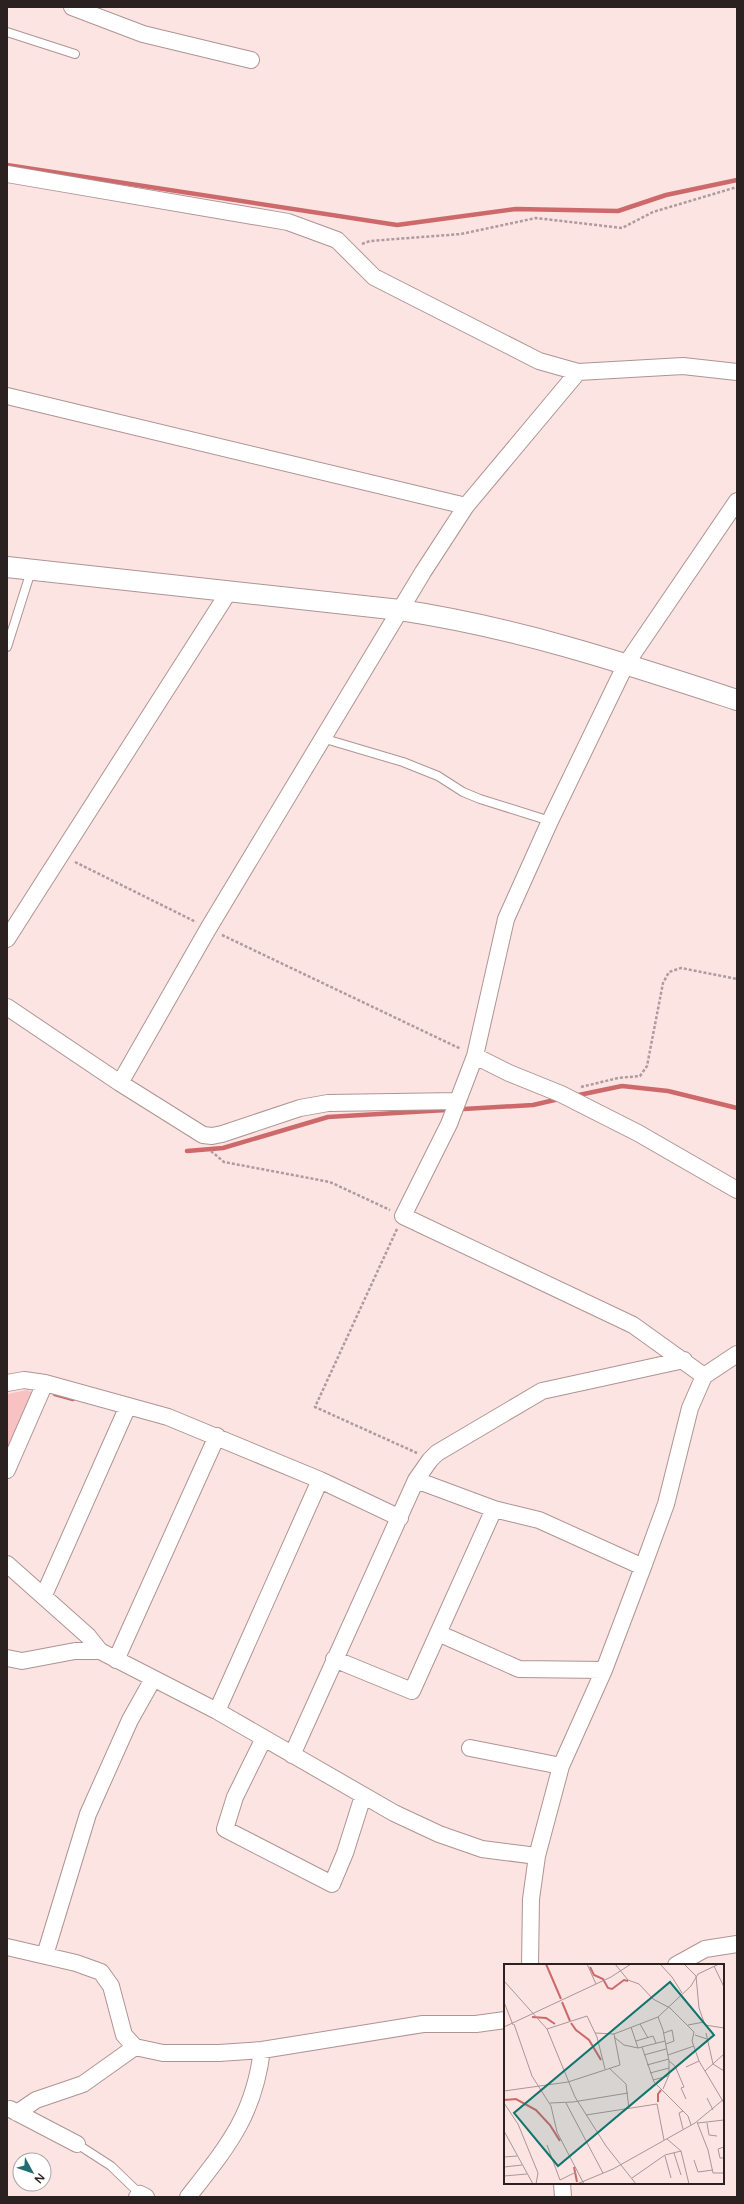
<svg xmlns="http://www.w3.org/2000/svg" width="744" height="2204" font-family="'Varela Round',sans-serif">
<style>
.green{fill:#f7c2c1}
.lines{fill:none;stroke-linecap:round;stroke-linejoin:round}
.stream{stroke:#ce696b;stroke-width:4.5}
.service-casing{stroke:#af9493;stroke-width:10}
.minor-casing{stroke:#af9493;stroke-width:18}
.tertiary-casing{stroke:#af9493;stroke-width:22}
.path{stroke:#ae9b9a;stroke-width:2.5;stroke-dasharray:3 2;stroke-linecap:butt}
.service{stroke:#fff;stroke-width:8}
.minor{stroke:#fff;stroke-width:16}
.tertiary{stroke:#fff;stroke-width:20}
.inset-river{fill:none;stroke:#ce696b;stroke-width:2}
.inset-road{fill:none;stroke:#a99695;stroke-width:1}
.view{fill:#0f766e;fill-opacity:0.15;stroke:#0f766e;stroke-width:2}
.inset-edge{fill:none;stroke:#2c2121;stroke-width:2}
</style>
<rect width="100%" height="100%" fill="#fce4e3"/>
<path class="green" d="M27 1390 37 1394 7 1461V1394Z"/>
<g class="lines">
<path class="stream" d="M7 165 397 225 516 209 618 211 666 195 737 180
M574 1096 622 1086 668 1091 737 1108
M187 1151 223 1148 328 1117 533 1105 559 1099
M55 1394 73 1399"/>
<defs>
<path id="service" d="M7 32 75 54
M7 647 31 571
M322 738 403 762 438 776 463 792 480 799 550 821
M77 2144 111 2166 140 2194"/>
<path id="minor" d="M72 7 143 34 251 60
M7 174 288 222 337 240 374 277 539 361 578 372 683 366 737 372
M7 396 466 506
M7 939 228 593
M7 1007 120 1083 203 1135 212 1136 222 1134 300 1108 328 1103 458 1101
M475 1056 509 1073 561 1094 638 1133 737 1190
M120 1083 208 929 423 572 466 506 578 372
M704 1376 633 1325 403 1216 449 1124 475 1056 506 919 550 821 626 664 737 501
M7 1383 24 1380 45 1383 168 1417 320 1480 400 1518
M7 1470 45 1383
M416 1480 430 1460 437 1453 542 1391 684 1360
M7 1564 88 1636 100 1651 217 1711 394 1813 439 1834 482 1849 537 1856
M44 1595 128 1406
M438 1633 519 1669 604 1670
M7 1658 22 1661 75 1651H100
M334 1659 412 1691 494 1509
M116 1660 217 1436
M217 1711 320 1480
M264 1738 235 1797 225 1829 332 1884 345 1853 363 1796
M470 1748 561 1766
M292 1755 416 1480 494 1509 539 1520 643 1567
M7 1947 76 1963 101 1972 111 1986 124 2035 135 2047 163 2053H219L262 2050 423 2024H476L505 2020
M45 1955 88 1814 130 1720 153 1679
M530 1965 531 1899 537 1856 561 1766 604 1670 643 1567 666 1504 690 1408 704 1376 737 1354
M676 1965 705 1949 737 1944
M10 2109 77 2144
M17 2113 36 2100 83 2084 135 2047
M562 2183 563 2197
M137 2197 140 2194 146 2197
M188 2197C227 2147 254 2116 262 2050"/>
<path id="tertiary" d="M7 567 400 610C519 628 624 663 737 700"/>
</defs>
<use href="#service" class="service-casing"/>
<use href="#minor" class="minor-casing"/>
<use href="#tertiary" class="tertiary-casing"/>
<path class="path" d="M362 244 370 241 461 234 536 218 622 228 653 212 737 187
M75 862 196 922
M222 935 461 1049
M581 1087 618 1078 640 1076 647 1066 663 983 669 972 681 968 737 979
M211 1151 224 1162 330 1182 390 1210
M397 1229 315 1407 417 1453"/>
<use href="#service" class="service"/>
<use href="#minor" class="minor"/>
<use href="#tertiary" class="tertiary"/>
</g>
<g transform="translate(504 1964)">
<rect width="220" height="220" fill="#fce4e3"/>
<path class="inset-river" d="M42 0 57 35M86 3 90 11 99 15 104 24 108 25 120 16 124 17M58 38 66 57M28 53 42 54 51 60M67 59 72 66 85 76 97 96M0 136 12 135 32 146 46 161 56 177M154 138V130L157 126M70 203 73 218"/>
<path class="inset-road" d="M83 0 92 20M111 0 124 16 135 20 149 35 166 44 190 68 188 77 195 97 220 139M156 0 168 13 178 29M180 0 192 12M210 2 220 23M192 12 195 44 201 61 220 64M0 17 43 65 71 133 102 182 132 220M0 38 9 61M154 53 159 66 165 97V111L159 125M10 60 28 112 47 142 53 168 80 220M136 60 144 74M184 61 200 58M0 63 107 13 127 0M127 63 134 84 161 77M43 65 83 52 93 73 101 105M91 69 110 70 154 53 187 22 194 10 215 0M160 69 168 66 170 77 162 80M202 69 209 100 220 107M191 71 203 75M110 73 120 81 134 84M132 77 149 72 152 79M138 83 150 118 184 152 187 161M140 91 162 85M164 91 190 82M165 97 171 102 180 123 177 124 182 135M143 101 165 95M182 103 195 97M105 104 122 120 125 145M201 107 220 90M146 109 165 104M149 116 164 112M0 127 64 118 116 101 110 70M203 134 209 146M0 139 14 160 34 209 32 220M46 139 69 138 124 129M62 139 99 209M82 151 153 140 160 176M193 158 204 186 209 209H220M194 159 220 156M203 159 205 171 213 172M179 165 175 149 179 147M0 167 29 220M163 175 177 187 185 220M43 181 56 216 72 208M220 183 214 185 216 194H220M170 189 177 211M161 192 167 214M0 193 13 192M190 196 194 208 209 206M0 203 18 201M0 212 23 210M128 214 161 191 177 187M73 220 109 205 191 159 220 135"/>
<path class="view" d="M166 18 210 71 54 202 10 149Z"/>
<rect width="220" height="220" class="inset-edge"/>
</g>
<rect width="744" height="2204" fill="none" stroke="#2c2121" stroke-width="16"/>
<g transform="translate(32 2172) rotate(130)"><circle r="19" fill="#ffffff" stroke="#aba6a6"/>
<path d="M0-3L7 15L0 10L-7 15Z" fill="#216d71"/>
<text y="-6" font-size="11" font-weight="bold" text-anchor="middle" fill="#2c2121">N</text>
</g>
</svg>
